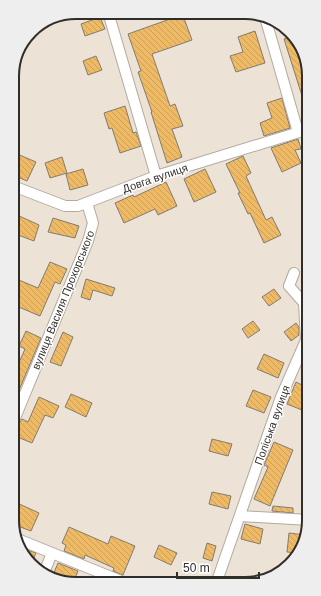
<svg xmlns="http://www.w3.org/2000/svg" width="321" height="596" font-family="Arial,sans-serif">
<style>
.building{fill:url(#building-back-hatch);stroke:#837b70}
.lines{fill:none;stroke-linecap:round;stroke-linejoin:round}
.minor-casing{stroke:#b2aa9d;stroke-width:12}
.minor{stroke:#fff;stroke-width:10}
.labels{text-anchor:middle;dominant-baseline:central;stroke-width:3;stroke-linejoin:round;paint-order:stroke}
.street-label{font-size:11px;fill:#312d29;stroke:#fff}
.rim{fill:none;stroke:#312d29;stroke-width:2}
</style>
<defs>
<pattern id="building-back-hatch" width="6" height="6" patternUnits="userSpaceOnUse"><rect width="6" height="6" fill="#eeba66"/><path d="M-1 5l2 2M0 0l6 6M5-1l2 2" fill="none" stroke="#cda058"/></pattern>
</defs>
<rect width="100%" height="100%" fill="#ece3d6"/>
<path class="building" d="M166 13H182L192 40 152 54 170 106 175 104 183 126 172 129 182 157 167 163 151 112H152L138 72 141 71 128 34 170 19Z
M100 17 105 29 85 36 81 24Z
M255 31 265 63 236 72 230 56 243 52 238 37Z
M293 36 303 51 306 60V101L304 102 284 39Z
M96 56 102 70 88 75 83 61Z
M282 98 290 128 264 136 260 123 272 118 267 103Z
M125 106 133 133 136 132 141 146 120 153 112 128 109 129 104 113Z
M298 139 301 149 295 150 301 163 282 172 271 148Z
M17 154 36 162 27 181 13 175V162Z
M243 156 251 173 246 176 266 220 272 217 281 235 264 243 250 213 248 214 238 193H240L226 164Z
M62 157 67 173 50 178 45 163Z
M83 169 88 185 70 190 66 174Z
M205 169 216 192 194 202 184 179Z
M166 182 177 206 158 215 155 209 124 223 115 203 133 195 134 197Z
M17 215 39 225 34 241 13 233V223Z
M53 218 79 226 75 238 48 232Z
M50 262 67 269 60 284 55 282 40 316 14 305V278L38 288Z
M86 279 115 288 112 296 93 290 90 300 81 297Z
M274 289 281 298 269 306 262 297Z
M253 321 260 330 248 338 242 329Z
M296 323 299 327V335L291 341 284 332Z
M26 331 41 338 14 402V374L25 349 19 346Z
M63 332 73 337 61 366 50 362Z
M264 354 284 363 278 378 257 369Z
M296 382 308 388V397L302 410 287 404Z
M253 390 271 397 264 413 246 406Z
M71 394 92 403 86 417 65 407Z
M39 397 59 406 53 418 45 415 32 443 15 436V424L19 423 22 419 28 422Z
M212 439 232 444 228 456 209 451Z
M274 442 293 450 270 506 254 499 268 467 264 465Z
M212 492 231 496 228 509 209 504Z
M15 502 39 513 31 531 15 525Z
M273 506 293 508V513L272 511Z
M245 524 263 529 260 544 241 539Z
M69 527 108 544 111 536 135 546 123 575 113 571 114 568 85 555 84 559 64 551 66 545 62 543Z
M289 533 305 535 298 553 287 552Z
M207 543 216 546 212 561 203 558Z
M159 545 177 553 171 565 154 557Z
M19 547 36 553 31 564Z
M58 563 78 571 73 583H67L52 577Z"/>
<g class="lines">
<defs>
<path id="minor" d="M108 12 156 176
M265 17 298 132
M13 186 65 206H78L156 176 306 130
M15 418 88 241 93 223 87 203
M240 516 309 520
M15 538 126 583
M44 573 52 553
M217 581 281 397 306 340 304 303 289 286 294 273"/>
</defs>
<use href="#minor" class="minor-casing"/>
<use href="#minor" class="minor"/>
</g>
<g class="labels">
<g class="street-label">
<text transform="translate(155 178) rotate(-19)">Довга вулиця</text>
<text transform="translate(63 300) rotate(-68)">вулиця Василя Прохорського</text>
<text transform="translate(272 425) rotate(-70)">Поліська вулиця</text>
</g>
</g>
<path d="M0 0H321V596H0ZM76 19H245A57 57 0 0 1 302 76V520A57 57 0 0 1 245 577H76A57 57 0 0 1 19 520V76A57 57 0 0 1 76 19Z" fill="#efeeee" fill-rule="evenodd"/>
<path class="rim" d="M76 19H245A57 57 0 0 1 302 76V520A57 57 0 0 1 245 577H76A57 57 0 0 1 19 520V76A57 57 0 0 1 76 19Z"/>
<path d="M177 572v6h82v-6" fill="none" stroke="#312d29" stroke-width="2"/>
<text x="183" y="572" font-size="12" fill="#312d29" stroke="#ffffff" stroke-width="3" paint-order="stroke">50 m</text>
</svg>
